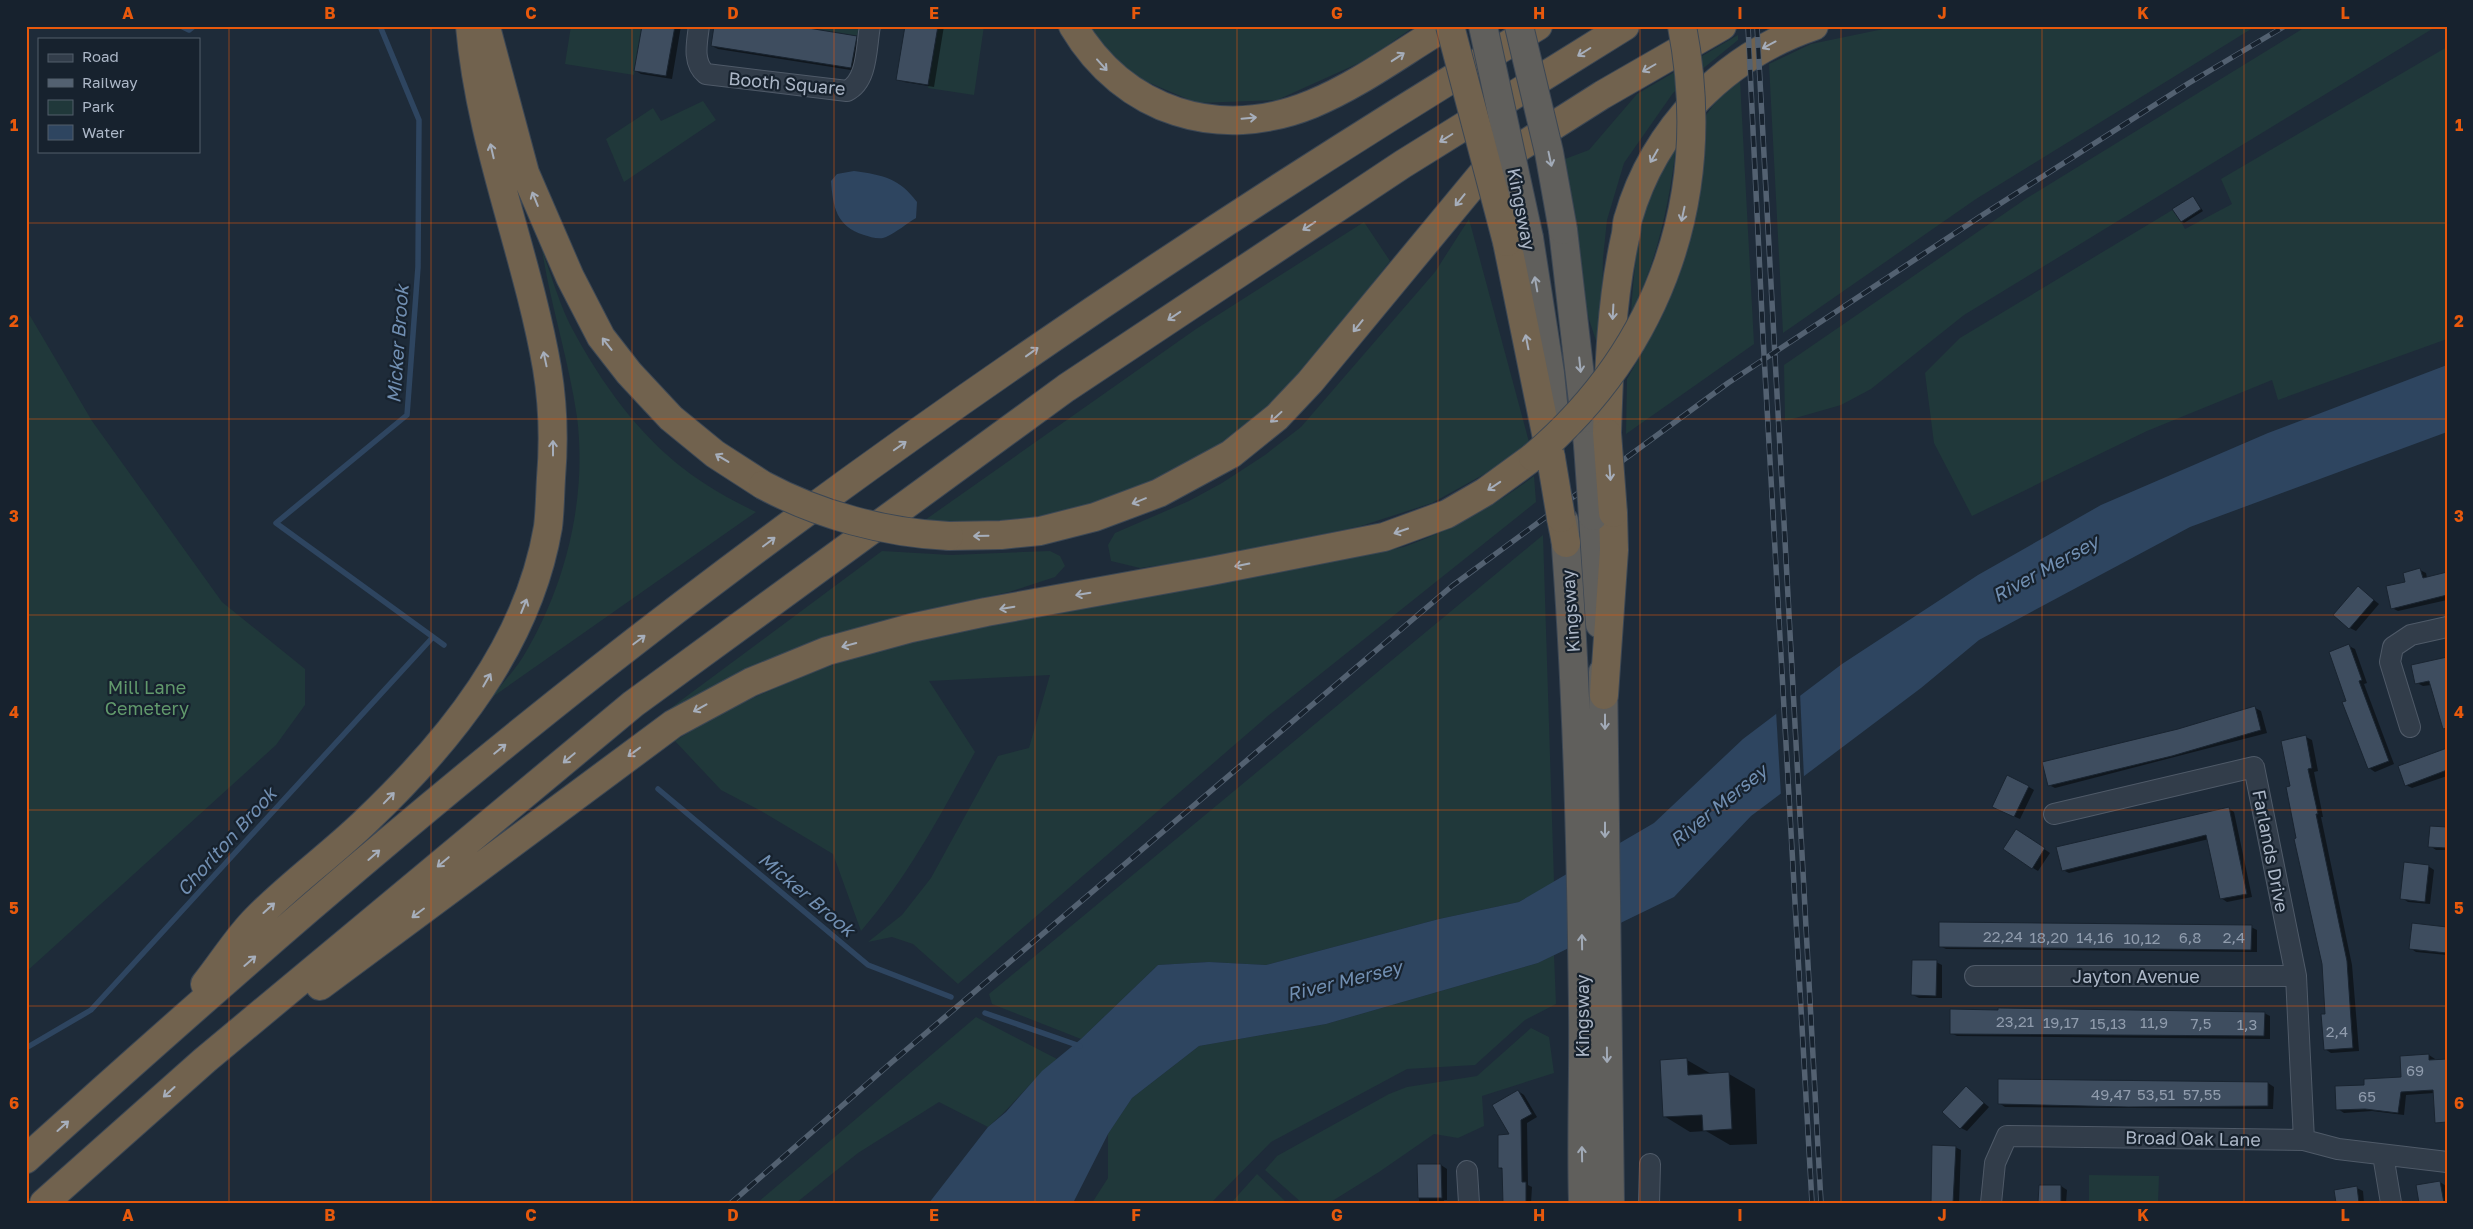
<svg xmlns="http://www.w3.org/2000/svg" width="2473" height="1229" font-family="'Golos Text',sans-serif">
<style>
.green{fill:#20383a}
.water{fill:#2e4560}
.pier{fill:#1e2b39}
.shadow{fill:#0007}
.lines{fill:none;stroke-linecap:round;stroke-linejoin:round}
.stream{stroke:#2e4560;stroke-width:5.5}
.building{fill:#3e4d5f;stroke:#192430}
.minor-casing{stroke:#4f5a68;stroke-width:22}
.trunk-casing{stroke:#3c4754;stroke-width:30}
.motorway-casing{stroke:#3c4754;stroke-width:30}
.minor{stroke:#323d4a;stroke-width:20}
.trunk{stroke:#605f5c;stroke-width:28}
.motorway{stroke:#71624e;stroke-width:28}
.rail-casing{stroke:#536171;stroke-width:5.5}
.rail{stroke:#17222e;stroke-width:4;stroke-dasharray:11;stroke-linecap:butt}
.trunk-bridge-casing{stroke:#3c4754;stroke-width:30;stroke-linecap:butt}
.motorway-bridge-casing{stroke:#3c4754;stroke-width:30;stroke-linecap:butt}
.trunk-bridge{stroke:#605f5c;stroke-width:28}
.motorway-bridge{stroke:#71624e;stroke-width:28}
.oneway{stroke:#a6aebb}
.oneway2{stroke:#a1aab7}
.grid{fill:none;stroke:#e8590c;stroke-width:1;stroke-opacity:0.55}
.labels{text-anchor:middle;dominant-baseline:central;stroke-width:4.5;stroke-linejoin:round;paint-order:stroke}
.number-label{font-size:15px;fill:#909cad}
.street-label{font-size:18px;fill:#acb7c7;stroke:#17222e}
.park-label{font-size:18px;fill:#61996c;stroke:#17222e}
.water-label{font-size:19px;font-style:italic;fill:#718fb2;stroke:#17222e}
.neatline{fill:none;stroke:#e8590c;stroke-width:2}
.grid-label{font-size:16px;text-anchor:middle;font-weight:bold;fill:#e8590c}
</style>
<rect width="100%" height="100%" fill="#1e2b39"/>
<path class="green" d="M571 26H642L634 75 565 64Z
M795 26H859L857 36Z
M938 26H984L974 95 928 88Z
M1086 26H1415L1368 59 1277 100 1197 103 1124 72Z
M1898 26H2256L1976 199 1783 333 1769 64 1811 44Z
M2307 26H2437L1964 315 1871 389 1841 405 1785 421 1784 365 2027 198Z
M1738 35V40L1673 93 1624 163 1607 220 1603 258 1601 356 1587 313 1565 159 1589 150 1637 94Z
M2447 47V339L2278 400 2272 380 2147 431 1972 516 1934 443 1925 373 1960 338 2174 209 2185 229 2232 204 2221 179Z
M1740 80 1754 344 1626 434 1627 379 1660 321 1684 261 1696 214 1702 181 1706 115 1721 95Z
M703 101 716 120 624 182 606 139 653 108 661 121Z
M1676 147C1669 206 1657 261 1631 314 1634 268 1638 219 1658 177 1663 167 1670 157 1676 147Z
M1469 219 1529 442 1499 466 1432 503 1361 526 1205 559 1140 568 1111 561 1108 545 1115 533 1189 501 1222 483 1265 455 1301 427 1435 272Z
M1364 222 1390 261C1354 308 1318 359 1274 400 1219 453 1152 489 1078 509 1065 512 1052 517 1038 519 1001 524 962 524 925 520L1196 329Z
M542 250C552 277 560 307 574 332 601 382 638 434 684 469 706 486 731 500 756 512L491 698C503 682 518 667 527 650 567 581 587 496 577 417 569 361 551 307 542 250Z
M26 309 92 421 222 602 305 669V705L276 745 26 972Z
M1534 476 1536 502 1269 715 958 984 913 944 892 937 868 942 902 915 931 878 998 756 1029 748 1050 675 929 681 975 752C941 814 908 877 861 931L833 854 761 811 721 790 675 741C750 693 832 663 916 638L1404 547C1452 529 1493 507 1534 476Z
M1543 535 1554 882 1519 902 1439 919 1266 965 1209 962 1158 965 1081 1039 992 1004 989 994Z
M882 551 951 555 1050 551 1060 556 1065 566 1055 577 1009 592 902 615 842 636 766 664 668 710Z
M1554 955 1556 1004 1525 1020 1475 1065 1407 1069 1271 1142 1211 1203H1092L1108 1178V1134L1132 1098 1199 1046 1326 1024 1538 963Z
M976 1017 1057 1059C1032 1079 1013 1106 988 1127L939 1102 858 1153 796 1203H757Z
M1531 1028 1549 1037 1554 1073 1482 1096 1484 1126 1458 1138 1434 1134 1379 1172 1329 1203H1302L1265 1170 1277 1156 1389 1094 1407 1087 1477 1076Z
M1257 1174 1287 1203H1231Z
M2089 1175 2159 1176 2158 1203H2089Z"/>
<path class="water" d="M854 171C883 175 899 178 917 202L916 218C906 224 897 232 886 237 880 240 870 237 864 235 836 226 833 207 831 181L837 174Z
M2447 365V432L2190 527 1979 640 1921 688 1751 816 1674 897 1538 963 1326 1024 1199 1046 1132 1098 1108 1134 1073 1203H929L988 1127 1006 1112 1042 1071 1081 1039 1158 965 1209 962 1266 965 1439 919 1519 902 1654 823 1743 739 1842 664 1978 575 2101 505 2268 433Z"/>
<path class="pier" d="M1800 693 1804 778 1781 796 1776 711Z"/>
<path class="shadow" d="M643 26H681L672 79 641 74 636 71Z
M906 26H944L934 87 904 82 898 79Z
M856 37 862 41 857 71 718 49 712 46Z
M2193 197 2203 211 2184 223 2181 221Z
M2420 570 2426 573 2427 578 2447 574V600L2398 611 2392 608 2407 583Z
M2359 588 2379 604 2356 631 2350 628Z
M2349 646 2355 649 2367 683 2364 684 2394 764 2375 772 2369 768 2348 701Z
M2447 658V736L2431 685 2423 686 2417 683Z
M2255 708 2261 711 2267 733 2055 788 2049 785 2178 730Z
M2306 737 2312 740 2318 771 2314 772 2323 817H2321L2352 965 2359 1051 2331 1053 2325 1049 2327 1015 2323 964 2298 839 2291 787Z
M2440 757 2447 776 2412 788 2406 785Z
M2029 787 2034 790 2020 819 1999 810Z
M2228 808 2234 812 2252 897 2227 902 2221 898 2209 839 2069 873 2063 870Z
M2447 828V850H2436L2430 846Z
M2022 834 2050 853 2038 871 2033 868Z
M2428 866 2434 870 2430 904 2408 902 2402 898Z
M2251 927 2257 930V952L1946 949 1940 946Z
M2447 928V955L2416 952 2410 948Z
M1936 962 1942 965V998H1919L1913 995Z
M2264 1013 2270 1016V1039L1957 1036 1951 1033Z
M2429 1055 2435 1059 2434 1093 2406 1095 2404 1115 2372 1111 2344 1113 2338 1109 2365 1086 2402 1079Z
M1687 1060 1713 1075 1729 1074 1755 1089 1757 1144 1730 1145 1706 1131 1690 1132 1664 1116 1661 1061Z
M2268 1083 2274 1087 2273 1109 2005 1107 1999 1103Z
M1966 1088 1989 1107 1967 1131 1961 1128Z
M1518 1091 1524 1095 1537 1117 1527 1123 1528 1185 1532 1187 1531 1203H1504L1503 1170 1500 1168 1511 1136Z
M1933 1146 1955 1147 1961 1150 1959 1203H1931Z
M1441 1165 1447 1169V1200H1444V1203H1419V1166Z
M2440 1182 2446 1186 2447 1203H2420Z
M2061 1186 2067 1190 2066 1203H2040Z
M2357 1188 2363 1191 2364 1203H2337Z"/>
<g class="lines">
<path class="stream" d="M181 26 189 30 194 26
M380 26 419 120 418 267 407 415 276 523 444 645
M658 789 868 965 951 997
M985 1013 1080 1046
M26 1048 91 1010 433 637"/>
</g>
<path class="building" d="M642 26H675L666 76 634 71Z
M714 26H796L857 36 851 68 711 46Z
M905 26H938L928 85 896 80Z
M2193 196 2201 209 2181 222 2172 209Z
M2420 568 2423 578 2447 572V595L2391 609 2386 586 2405 582 2403 573Z
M2358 586 2374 600 2349 629 2333 615Z
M2349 644 2362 680 2359 681 2389 761 2368 769 2342 702 2346 701 2329 652Z
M2447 657V728L2443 729 2429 681 2415 684 2411 665Z
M2255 706 2261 730 2172 756 2048 786 2042 762 2178 729Z
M2306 735 2312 768 2308 769 2318 814H2316L2347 961 2353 1048 2324 1050 2321 1014H2325L2322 964 2294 839 2296 838 2286 787 2290 786 2281 741Z
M2447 748V770L2405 786 2398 766Z
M2007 775 2029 786 2014 817 1992 807Z
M2229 807 2247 894 2220 899 2206 835 2062 871 2056 847Z
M2430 826 2447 827V848L2428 847Z
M2016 829 2045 848 2032 869 2003 849Z
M2404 862 2429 865 2425 902 2400 899Z
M1939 922 2252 925 2251 950 1939 947Z
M2412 923 2447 927V953L2409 949Z
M1912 960H1937L1936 996 1911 995Z
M1998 1008 2265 1012 2264 1036 1950 1034V1009L1998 1010Z
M2429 1054V1060L2447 1059V1122L2435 1123 2433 1090 2401 1092 2398 1113 2365 1109 2336 1110 2335 1086 2364 1085V1079L2401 1077 2400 1056Z
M1687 1058 1688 1075 1729 1072 1732 1129 1703 1131 1702 1115 1663 1117 1660 1060Z
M1998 1079 2268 1082V1106L2128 1107 1998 1104Z
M1966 1086 1984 1103 1960 1129 1942 1112Z
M1518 1090 1532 1114 1521 1120 1522 1182H1526V1203H1503L1502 1168H1498V1135L1509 1134 1492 1105Z
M1932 1145 1956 1146 1953 1203H1931Z
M1417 1164H1441L1442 1198H1418Z
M2440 1181 2444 1203H2419L2416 1185Z
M2039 1185H2061V1203H2038Z
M2357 1186 2359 1203H2336L2334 1190Z"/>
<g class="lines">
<defs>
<path id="minor" d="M699 26C697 42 692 63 706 74L847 91C868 81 866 47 870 26
M2410 727 2390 662 2393 647 2411 635 2447 627
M2054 814 2254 767 2296 976 2304 1140
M1975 976H2296
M2383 1155 2391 1203
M1467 1171 1469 1203
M1649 1203 1650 1164
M1991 1203 1995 1163 2007 1136 2304 1140 2338 1149 2447 1162"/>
<path id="trunk" d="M1563 230 1588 445
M1529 238 1550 373 1556 432
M1593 516 1600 624
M1564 521C1577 682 1581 844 1583 1007 1584 1072 1581 1137 1583 1203
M1603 672 1610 1203"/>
<path id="motorway" d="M1073 26C1124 112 1219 142 1312 104 1360 84 1401 53 1446 26
M487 31 525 173 570 277 601 337 629 373 671 418 715 454 763 485
M1507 242 1551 458
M1607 433C1609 368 1611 302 1625 238 1627 232 1626 225 1628 219 1654 128 1725 56 1814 26
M1561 518 1566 543
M949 536 1001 535 1040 531 1095 517 1159 493 1231 454 1277 417 1310 382 1487 168 1602 95 1722 26
M1604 695 1614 550 1613 513
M205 984C222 963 237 938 256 919 290 884 331 855 366 821 450 741 528 645 548 527 550 511 550 494 551 478 554 442 553 404 547 368 527 253 480 144 470 26
M320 986 673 724 751 682 827 651 911 628 986 612 1206 572 1384 537 1447 514 1485 492 1533 457
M26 1159C212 991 401 825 597 671 897 436 1213 223 1538 26
M44 1203 205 1060 633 704 1066 388 1403 164 1625 26"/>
</defs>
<use href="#minor" class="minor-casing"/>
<use href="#trunk" class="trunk-casing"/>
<use href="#motorway" class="motorway-casing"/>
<use href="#minor" class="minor"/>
<use href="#trunk" class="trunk"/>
<use href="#motorway" class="motorway"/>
<defs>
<path id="rail" d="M1748 26 1763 337 1812 1203
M1757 26 1821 1203
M731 1203 892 1062 1452 586 1728 383 1984 214 2189 83 2285 26"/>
</defs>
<use href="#rail" class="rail-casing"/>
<use href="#rail" class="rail"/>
<defs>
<path id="trunk-bridge" d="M1483 26 1529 238
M1519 26 1549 152 1563 230
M1588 445 1593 516"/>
<path id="motorway-bridge" d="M1450 26 1507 242
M1607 433 1613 513
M1533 457C1663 346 1714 193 1682 26
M1551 458 1561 518
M763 485C819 515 885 533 949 536"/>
</defs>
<use href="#trunk-bridge" class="trunk-bridge-casing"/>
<use href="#motorway-bridge" class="motorway-bridge-casing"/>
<use href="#trunk-bridge" class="trunk-bridge"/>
<use href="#motorway-bridge" class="motorway-bridge"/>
</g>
<defs><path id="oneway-shaft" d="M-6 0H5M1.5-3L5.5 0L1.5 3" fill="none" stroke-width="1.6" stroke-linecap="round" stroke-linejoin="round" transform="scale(1.25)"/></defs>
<g class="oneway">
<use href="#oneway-shaft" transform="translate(1769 45) rotate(152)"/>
<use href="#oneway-shaft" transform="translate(1584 52) rotate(148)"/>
<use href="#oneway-shaft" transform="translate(1398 57) rotate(-33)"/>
<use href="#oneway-shaft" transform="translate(1102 65) rotate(48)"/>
<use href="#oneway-shaft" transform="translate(1649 68) rotate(150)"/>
<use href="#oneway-shaft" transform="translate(1249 118) rotate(-5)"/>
<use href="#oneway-shaft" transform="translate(1446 138) rotate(148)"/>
<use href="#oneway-shaft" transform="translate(492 151) rotate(-103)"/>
<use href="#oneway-shaft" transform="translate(1654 156) rotate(120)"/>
<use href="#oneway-shaft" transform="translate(535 199) rotate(-112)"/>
<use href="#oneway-shaft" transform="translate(1460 200) rotate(129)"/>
<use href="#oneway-shaft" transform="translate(1683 214) rotate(102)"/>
<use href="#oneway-shaft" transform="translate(1309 226) rotate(146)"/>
<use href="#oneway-shaft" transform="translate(1613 312) rotate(93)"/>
<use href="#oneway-shaft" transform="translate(1174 316) rotate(146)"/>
<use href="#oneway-shaft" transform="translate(1358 326) rotate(129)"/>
<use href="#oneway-shaft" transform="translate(1527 342) rotate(-101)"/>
<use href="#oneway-shaft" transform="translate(607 344) rotate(-128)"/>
<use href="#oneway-shaft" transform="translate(1032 352) rotate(-36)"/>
<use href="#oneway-shaft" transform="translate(545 359) rotate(-102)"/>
<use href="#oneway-shaft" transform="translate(1276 417) rotate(137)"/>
<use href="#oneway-shaft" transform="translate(900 446) rotate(-35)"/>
<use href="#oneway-shaft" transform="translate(553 448) rotate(-90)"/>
<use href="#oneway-shaft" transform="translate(722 458) rotate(-149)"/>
<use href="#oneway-shaft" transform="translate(1610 473) rotate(86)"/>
<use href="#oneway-shaft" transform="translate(1494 486) rotate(146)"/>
<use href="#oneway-shaft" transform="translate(1139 501) rotate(158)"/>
<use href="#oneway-shaft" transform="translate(1401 531) rotate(161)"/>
<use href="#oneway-shaft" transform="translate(981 536) rotate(179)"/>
<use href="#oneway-shaft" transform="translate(769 542) rotate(-37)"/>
<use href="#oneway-shaft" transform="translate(1242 565) rotate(169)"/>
<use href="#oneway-shaft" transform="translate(1083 594) rotate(170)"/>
<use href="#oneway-shaft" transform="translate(524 606) rotate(-68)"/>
<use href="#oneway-shaft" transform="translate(1007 608) rotate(170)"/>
<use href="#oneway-shaft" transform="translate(639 640) rotate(-37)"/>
<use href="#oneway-shaft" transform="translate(849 645) rotate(165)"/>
<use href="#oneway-shaft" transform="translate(487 680) rotate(-60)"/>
<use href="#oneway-shaft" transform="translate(700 708) rotate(151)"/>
<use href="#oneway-shaft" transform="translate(500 749) rotate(-39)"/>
<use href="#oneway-shaft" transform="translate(634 752) rotate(144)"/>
<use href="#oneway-shaft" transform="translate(569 758) rotate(140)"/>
<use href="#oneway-shaft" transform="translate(389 798) rotate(-46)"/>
<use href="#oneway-shaft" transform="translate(374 855) rotate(-41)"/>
<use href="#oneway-shaft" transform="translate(443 862) rotate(140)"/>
<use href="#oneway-shaft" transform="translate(269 908) rotate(-42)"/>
<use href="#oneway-shaft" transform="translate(418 913) rotate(143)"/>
<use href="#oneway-shaft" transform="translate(250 961) rotate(-41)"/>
<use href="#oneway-shaft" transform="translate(169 1092) rotate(138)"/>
<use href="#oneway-shaft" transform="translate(63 1126) rotate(-42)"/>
</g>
<g class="oneway2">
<use href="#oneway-shaft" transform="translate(1550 159) rotate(78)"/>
<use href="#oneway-shaft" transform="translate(1536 284) rotate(-100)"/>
<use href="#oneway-shaft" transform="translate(1580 365) rotate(84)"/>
<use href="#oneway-shaft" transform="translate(1605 722) rotate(90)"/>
<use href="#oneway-shaft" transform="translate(1605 830) rotate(90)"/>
<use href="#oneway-shaft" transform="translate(1582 942) rotate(-91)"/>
<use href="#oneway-shaft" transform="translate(1607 1055) rotate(89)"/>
<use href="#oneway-shaft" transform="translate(1582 1154) rotate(-91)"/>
</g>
<path class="grid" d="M229 26V1203M431 26V1203M632 26V1203M834 26V1203M1035 26V1203M1237 26V1203M1438 26V1203M1640 26V1203M1841 26V1203M2042 26V1203M2244 26V1203M26 223H2447M26 419H2447M26 615H2447M26 810H2447M26 1006H2447"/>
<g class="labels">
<g class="number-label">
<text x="2003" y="936">22,24</text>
<text x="2049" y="937">18,20</text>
<text x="2095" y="937">14,16</text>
<text x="2190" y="937">6,8</text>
<text x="2234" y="937">2,4</text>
<text x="2142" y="938">10,12</text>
<text x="2015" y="1021">23,21</text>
<text x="2061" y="1022">19,17</text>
<text x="2154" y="1022">11,9</text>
<text x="2108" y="1023">15,13</text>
<text x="2201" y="1023">7,5</text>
<text x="2247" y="1024">1,3</text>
<text x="2337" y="1031">2,4</text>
<text x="2415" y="1070">69</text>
<text x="2111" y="1094">49,47</text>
<text x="2156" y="1094">53,51</text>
<text x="2202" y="1094">57,55</text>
<text x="2367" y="1096">65</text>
</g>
<g class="street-label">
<text transform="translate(787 83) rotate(5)">Booth Square</text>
<text transform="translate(1522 209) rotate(79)">Kingsway</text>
<text transform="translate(1570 611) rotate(-94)">Kingsway</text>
<text transform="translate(2271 851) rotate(79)">Farlands Drive</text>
<text x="2136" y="976">Jayton Avenue</text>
<text transform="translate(1582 1016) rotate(-90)">Kingsway</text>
<text transform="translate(2193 1138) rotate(1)">Broad Oak Lane</text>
</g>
<g class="park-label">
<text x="147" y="687">Mill Lane<tspan x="147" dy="21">Cemetery</tspan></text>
</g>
<g class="water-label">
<text transform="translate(397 344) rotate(-86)">Micker Brook</text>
<text transform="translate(2045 568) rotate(-29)">River Mersey</text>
<text transform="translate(1718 805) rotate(-39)">River Mersey</text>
<text transform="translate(226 841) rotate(-48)">Chorlton Brook</text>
<text transform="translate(807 894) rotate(40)">Micker Brook</text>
<text transform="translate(1344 980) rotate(-14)">River Mersey</text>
</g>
</g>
<rect width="2473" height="1229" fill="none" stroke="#17222e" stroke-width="55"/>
<rect x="38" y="38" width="162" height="115" fill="#17222e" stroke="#535e6b"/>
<rect x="48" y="54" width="25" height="8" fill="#323d4a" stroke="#535e6b"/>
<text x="82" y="62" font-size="15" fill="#acb7c7">Road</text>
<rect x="48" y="79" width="25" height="8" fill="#536171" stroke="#535e6b"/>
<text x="82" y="88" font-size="15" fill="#acb7c7">Railway</text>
<rect x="48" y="100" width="25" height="15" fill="#20383a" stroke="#535e6b"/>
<text x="82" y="112" font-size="15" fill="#acb7c7">Park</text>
<rect x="48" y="125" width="25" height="15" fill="#2e4560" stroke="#535e6b"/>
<text x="82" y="138" font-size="15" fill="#acb7c7">Water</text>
<rect x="28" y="28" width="2418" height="1174" class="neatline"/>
<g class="grid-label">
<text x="128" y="19">A</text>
<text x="330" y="19">B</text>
<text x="531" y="19">C</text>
<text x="733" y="19">D</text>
<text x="934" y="19">E</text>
<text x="1136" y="19">F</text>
<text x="1337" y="19">G</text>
<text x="1539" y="19">H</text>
<text x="1740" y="19">I</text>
<text x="1942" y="19">J</text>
<text x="2143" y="19">K</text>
<text x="2345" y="19">L</text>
<text x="14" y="131">1</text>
<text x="2459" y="131">1</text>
<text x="14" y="327">2</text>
<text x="2459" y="327">2</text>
<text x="14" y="522">3</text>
<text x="2459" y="522">3</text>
<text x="14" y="718">4</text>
<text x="2459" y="718">4</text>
<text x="14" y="914">5</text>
<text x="2459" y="914">5</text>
<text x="14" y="1109">6</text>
<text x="2459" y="1109">6</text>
<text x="128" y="1221">A</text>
<text x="330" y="1221">B</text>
<text x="531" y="1221">C</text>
<text x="733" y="1221">D</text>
<text x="934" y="1221">E</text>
<text x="1136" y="1221">F</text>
<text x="1337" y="1221">G</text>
<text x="1539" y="1221">H</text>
<text x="1740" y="1221">I</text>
<text x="1942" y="1221">J</text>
<text x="2143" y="1221">K</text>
<text x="2345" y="1221">L</text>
</g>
</svg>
